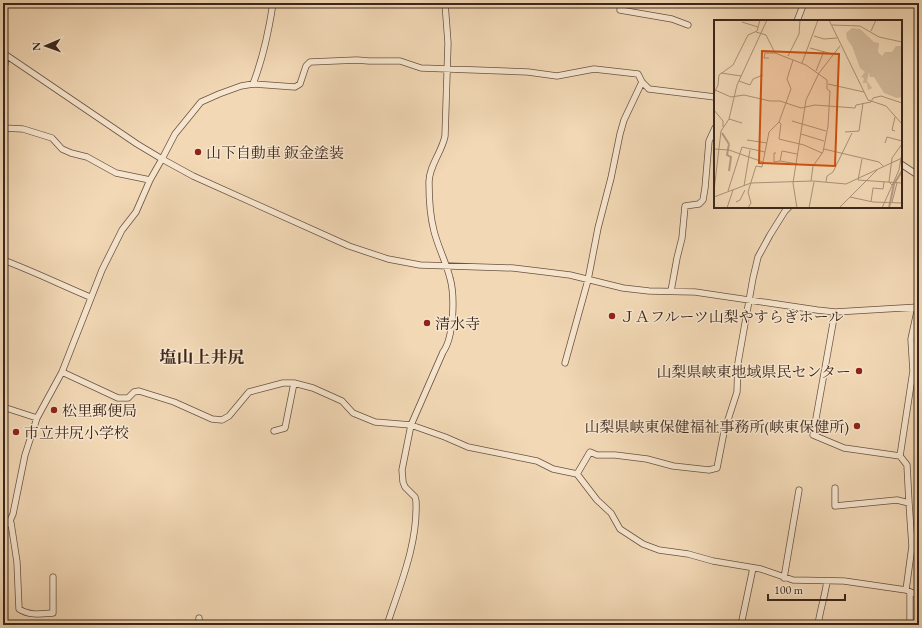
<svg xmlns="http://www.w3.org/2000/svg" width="922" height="628" font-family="'EB Garamond','Noto Serif JP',serif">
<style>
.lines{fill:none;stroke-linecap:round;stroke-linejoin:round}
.minor-casing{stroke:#6a5242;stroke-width:7}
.minor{stroke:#f7e6cf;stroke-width:5.5}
.poi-dot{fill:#8f2418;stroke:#f7e6cf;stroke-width:1.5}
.labels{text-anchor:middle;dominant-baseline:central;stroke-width:3;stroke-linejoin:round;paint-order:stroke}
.poi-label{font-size:15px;fill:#3c261b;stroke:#f7e6cf;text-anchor:start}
.quarter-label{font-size:17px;font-weight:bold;fill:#3c261b;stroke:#f7e6cf}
.inset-river{fill:none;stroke:#b49b81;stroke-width:2}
.inset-road{fill:none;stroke:#a99177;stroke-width:1}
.view{fill:#ce510e;fill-opacity:0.15;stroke:#ce510e;stroke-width:2}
.inset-edge{fill:none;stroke:#3c261b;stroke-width:2}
</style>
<rect width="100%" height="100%" fill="#f2d8b5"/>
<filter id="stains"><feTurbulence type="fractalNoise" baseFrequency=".005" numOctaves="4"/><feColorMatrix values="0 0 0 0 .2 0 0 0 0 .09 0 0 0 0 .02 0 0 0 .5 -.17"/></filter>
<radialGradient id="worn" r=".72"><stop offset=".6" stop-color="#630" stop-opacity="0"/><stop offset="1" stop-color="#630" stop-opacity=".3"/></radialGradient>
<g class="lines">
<defs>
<path id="minor" d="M621 3 620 10 672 19 688 25
M797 21 804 3
M3 53 137 144 162 159 193 176 349 246 388 259 420 265 513 268 546 272 570 275 623 288 649 291 695 292 817 310 835 312 919 307
M3 70 5 64V54
M253 84C263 58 269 30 273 3
M3 128 23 129 52 138 62 149 71 153 87 157 116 173 150 180
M901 164 919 176
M3 260C33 271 61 285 90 297
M671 291 677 258 682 238 685 206 699 204 703 200 705 188 709 141 715 128
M565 363 588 280 598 228 611 178 620 134 624 120 642 82
M62 372 118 398H128L134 392 139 391 174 402 212 419 222 420 229 416 249 392 283 383H294L313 388 342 401 353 413 375 422 411 425 445 437 468 447 537 461 553 469 577 474 597 500 611 513 620 529 643 544 659 550 688 554 713 561 761 569 793 580 844 581 906 590 913 593 919 594
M3 407 37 418
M274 431 285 428 294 383
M900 456 913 371 911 339 918 307
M577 474 590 452 597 455H615L647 459 673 466 709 470 717 468 724 432 737 392 738 363 753 278 758 257 770 235 785 211 789 207
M835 488V506L897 500 909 503 907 465 900 456 844 448 813 435 835 312
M11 523 17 562 19 609C30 616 41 614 53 613V577
M3 526 9 523 13 514 25 455 37 418 62 372 102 270 122 230 136 212 150 180 162 159 175 134 201 102 219 94 241 86 253 84 295 87 300 84 306 66 310 62 357 60 369 61H400L421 68 528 72 557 76 594 69 638 74 642 82 649 89 715 97
M784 578 799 490
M906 590 912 546 909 503
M910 592V625
M199 618V625
M387 625C400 585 418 544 416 501L415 497 405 487 403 482 402 470 411 425 443 352C454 337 455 296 450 278 446 262 438 247 434 231 430 216 429 198 429 182 429 166 442 152 445 136L448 43 445 3
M741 625 753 568
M818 625C820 610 825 596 827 581"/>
</defs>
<use href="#minor" class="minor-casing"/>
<use href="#minor" class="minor"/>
</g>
<g class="poi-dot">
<circle cx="198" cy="152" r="4"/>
<circle cx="612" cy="316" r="4"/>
<circle cx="427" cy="323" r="4"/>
<circle cx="859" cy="371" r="4"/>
<circle cx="54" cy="410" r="4"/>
<circle cx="857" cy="426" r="4"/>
<circle cx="16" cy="432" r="4"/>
</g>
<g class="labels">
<g class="poi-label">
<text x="206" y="152">山下自動車 鈑金塗装</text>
<text x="620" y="316">ＪＡフルーツ山梨やすらぎホール</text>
<text x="435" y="323">清水寺</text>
<text x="851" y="371" text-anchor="end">山梨県峡東地域県民センター</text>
<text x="62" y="410">松里郵便局</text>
<text x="849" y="426" text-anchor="end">山梨県峡東保健福祉事務所(峡東保健所)</text>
<text x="24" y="432">市立井尻小学校</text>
</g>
<g class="quarter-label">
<text x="202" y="357">塩山上井尻</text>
</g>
</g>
<g transform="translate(714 20)">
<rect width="188" height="188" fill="#f2d8b5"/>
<path d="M138 8 146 9 160 22 165 23 164 32 168 36 171 32H178L182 26H188V77L183 78 170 73 160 57H156L155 52 153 61 158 68 154 70 153 63H149L150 58 147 57 151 52 146 48 138 26 133 19 132 13Z" fill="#d3ba9b"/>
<path class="inset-river" d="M8 113 15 124M15 124 13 135 17 137 15 151M175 188 180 164 188 151"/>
<path class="inset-road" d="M115 0 154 80 172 86 188 104M28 2 44 7M118 5 146 6 165 17 188 22M157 11 162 0M42 12 52 15 61 33 92 45 113 60V69L116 71 114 106 109 132 99 146 97 161M100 16 110 19 123 18M96 28 118 34M74 36 85 14 86 0M55 38H50L51 33H61M88 43 104 0M102 51 110 31M7 53 27 56M25 61 36 65 39 59 49 55M114 64 150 72M1 70 17 77 30 75 56 81H66L87 88 101 85 141 88 142 85 157 82 159 78 167 76 188 83M0 73 4 65 5 55 19 45 34 15 43 11 46 0M0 90 9 101V107M15 99 28 103M78 101 112 111M65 102 67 104 65 119 90 125 108 133M181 111 178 110 181 97M131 112 145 111 149 83M87 114 110 121M33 120 53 123M171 123 173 117 188 121M0 129 15 130 49 142M110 129 165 142 170 147M62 133H60V142L66 141 68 131 83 134M148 139 144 160 188 163M66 141 84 144M112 162 113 156 119 152 138 113M178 165 175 162 178 138 188 124M30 166 36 130M0 171 7 111 15 99 23 65 53 0M14 171 28 127 51 132M0 177 37 163 99 161 132 164 188 138M136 177 159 182 188 183M22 182 26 180 31 170M157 182 159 168 169 169 170 162M178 182 183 163M13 188 19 170M34 188 37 183 34 172 42 146 48 147 55 112 65 102 77 69 73 59 79 40M83 188 79 163 92 80 105 53 126 26M95 188 100 162M125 188 163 150M168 188 185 150 188 133"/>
<path class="view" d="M48 31 125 34 121 146 45 143Z"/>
<rect width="188" height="188" class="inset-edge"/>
</g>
<rect width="922" height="628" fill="none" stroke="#f2d8b5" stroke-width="16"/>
<rect x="4" y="4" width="914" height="620" fill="none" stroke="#3c261b" stroke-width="2"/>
<rect x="8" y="8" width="906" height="612" fill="none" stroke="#3c261b"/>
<g transform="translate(46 46) rotate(268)" stroke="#f7e6cf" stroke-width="3" paint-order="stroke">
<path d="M0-3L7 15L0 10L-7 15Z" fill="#3c261b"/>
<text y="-6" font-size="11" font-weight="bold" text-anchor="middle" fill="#3c261b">N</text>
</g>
<path d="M768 594v6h77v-6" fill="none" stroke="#3c261b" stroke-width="2"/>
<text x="774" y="594" font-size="12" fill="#3c261b" stroke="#f7e6cf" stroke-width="3" paint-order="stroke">100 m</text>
<rect width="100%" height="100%" filter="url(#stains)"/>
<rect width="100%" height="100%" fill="url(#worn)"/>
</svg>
